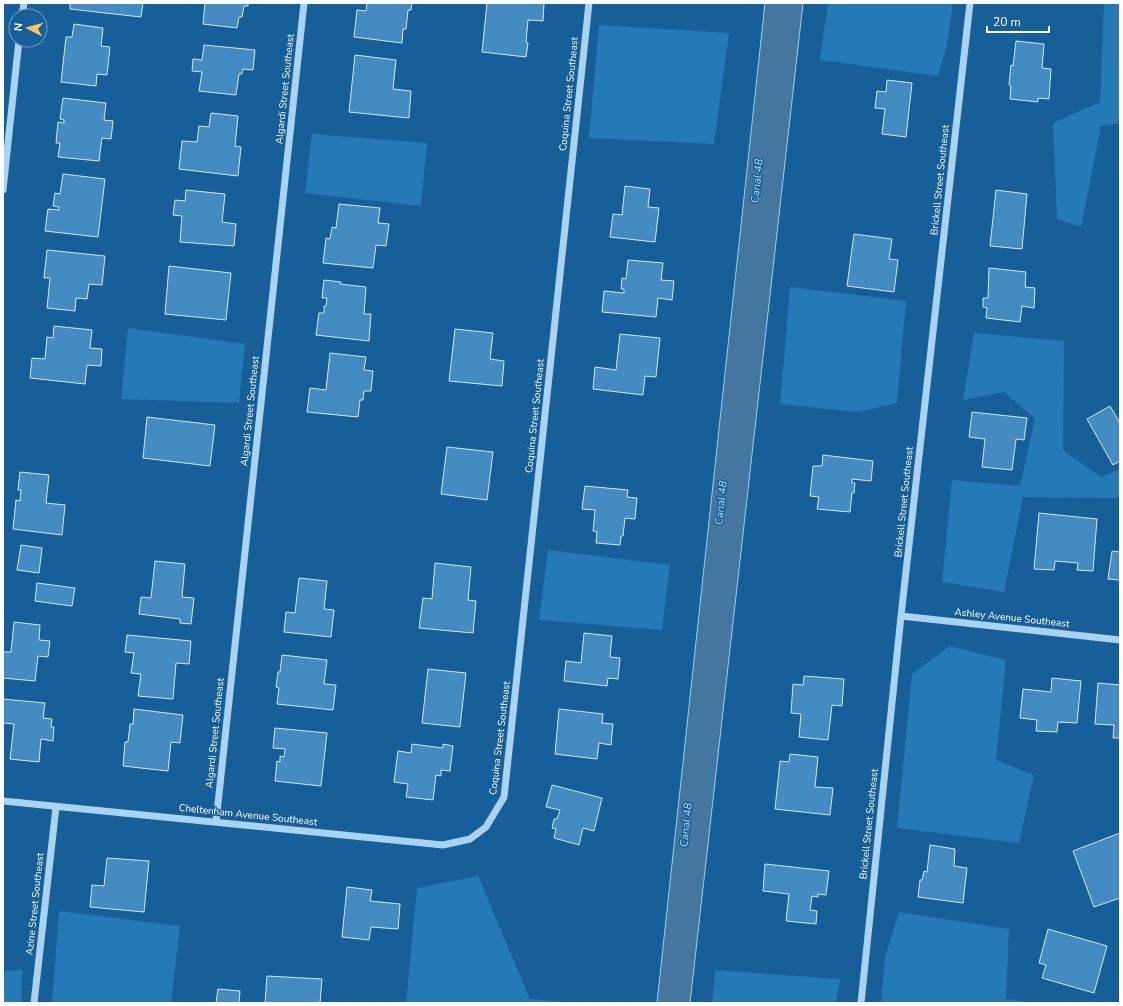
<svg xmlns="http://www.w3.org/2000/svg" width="1123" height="1006" font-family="'Nunito Sans',sans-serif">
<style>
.green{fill:#2579b5}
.water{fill:#43779f;stroke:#9bd0f5}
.building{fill:#438bc1;stroke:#d0eafc}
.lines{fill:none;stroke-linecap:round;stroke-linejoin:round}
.minor{stroke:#a9d3f2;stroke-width:7}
.labels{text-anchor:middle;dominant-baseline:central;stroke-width:3;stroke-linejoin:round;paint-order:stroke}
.street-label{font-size:10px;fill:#fff;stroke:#165f98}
.water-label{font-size:11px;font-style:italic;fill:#b5ddf9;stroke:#165f98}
</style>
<rect width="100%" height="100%" fill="#165f98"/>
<path class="green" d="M828 3H953L947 45 938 76 820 60Z
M1104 3H1120V123L1101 126 1081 227 1057 219 1053 123 1100 102Z
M599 25 729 33 714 144 589 138Z
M312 134 427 143 421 206 305 193Z
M790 287 906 301 897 403 857 412 780 404Z
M128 328 245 344 239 403 121 399Z
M974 333 1064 341 1063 450 1101 477 1120 469V498L1023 497 1004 592 942 582 952 480 1020 486 1035 419 1004 392 963 400Z
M548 550 670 565 662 630 539 620Z
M950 646 1006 660 996 760 1034 775 1019 843 897 828 912 674Z
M478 876 530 999 572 1003H406L417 888Z
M59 911 180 926 171 1003H52Z
M899 912 1009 929 1006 999 1033 1003H881L885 957Z
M22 970V1003H3V971Z
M715 970 840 979 836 1003H712Z"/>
<path class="water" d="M765 3H803L690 1003H657Z"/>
<path class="building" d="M70 3H143L141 17 70 9Z
M205 3H248V6H244L242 17H239L237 28 203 24Z
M367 3H412L411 10H408L406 29H403L402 43 354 37 357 10 366 11Z
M487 3H544L543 21 528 20 526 42 528 43 526 57 482 52Z
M74 24 103 28 101 46 110 47 107 75 97 74 96 86 61 82 66 37H72Z
M1016 41 1044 44 1042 68 1051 69 1049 99 1038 98V102L1010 99 1011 86 1009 85 1011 65 1013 66Z
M204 45 255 50 253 70 243 69 242 74H239L236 95 199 91 202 72 192 71 193 59 202 60Z
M355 55 396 60 393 89 411 91 409 118 349 112Z
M887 80 912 83 906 137 882 134 885 109 875 108 877 91 886 92Z
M63 98 106 103 104 120 113 121 111 139 102 138 99 161 58 157 60 143H56L58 122 64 123V120L60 119Z
M211 113 238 116 235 146 241 147 238 176 179 169 182 141 197 142 199 126 209 127Z
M63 174 105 179 98 237 45 231 48 209 59 210V207L53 206 55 193 60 194Z
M625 186 650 189 648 207 659 208 655 242 610 237 613 214 622 215Z
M186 190 225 194 222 222 236 224 234 246 180 242 182 216 173 215 175 200 185 201Z
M996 190 1027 194 1022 249 990 246Z
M339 204 380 208 378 223 389 224 386 246 376 245 373 268 323 263 326 238 330 239 332 227 336 228Z
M854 234 892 239 889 259 898 260 894 292 847 286Z
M47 250 105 256 102 285 89 284 87 299 76 298 75 311 47 308 50 278H44Z
M628 260 663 263 661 280 674 281 672 300 658 298 656 317 602 312 604 291 624 293V289H621L622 278 626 279Z
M169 266 231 273 226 320 165 314Z
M989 268 1026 272 1025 287 1035 288 1034 308 1022 306 1020 322 986 318 987 308 983 307V298H988Z
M324 280 341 282 340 284 366 287 364 314H371L369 341 316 335 319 313H324V306H326L327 298H322Z
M54 326 92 330 90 348 102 349 101 366 87 365 85 384 30 378 32 358 45 359 47 337 53 338Z
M455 329 493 333 490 359 504 361 502 386 449 381Z
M620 334 660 338 656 377 645 376 643 395 593 389 595 367 616 370Z
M330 353 366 357 364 370 373 371 371 391H364L363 400H360L358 417 307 412 310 388 326 390Z
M1110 406 1120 423V461L1113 465 1087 419Z
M972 412 1027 418 1024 440 1016 439 1012 470 982 467 985 439 969 437Z
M147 417 215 425 210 466 143 458Z
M447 447 493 452 487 500 441 494Z
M823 455 873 461 871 481 852 479V483H855L854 493H852L850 512 817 509 819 497 810 496 813 466H822Z
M20 472 49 475 46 503 65 505 62 535 13 529 16 500 20 501 21 490H18Z
M585 486 628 490 627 497 637 498 635 519 625 518 623 536H621L620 545 596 543 597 532 593 531 595 510 582 509Z
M1039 513 1097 519 1093 571 1077 570 1078 563 1055 561 1054 570 1034 569Z
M21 545 42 548 39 573 17 570Z
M1112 551 1120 552V580L1108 579Z
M155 561 185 564 182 597 194 598 191 624 180 623V619L139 614 141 597 151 598Z
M435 563 471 567 468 600 476 601 473 633 419 628 423 598 432 599Z
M299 578 327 581 324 609 334 610 331 637 284 632 286 612 295 613Z
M37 583 75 588 72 606 35 601Z
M14 622 40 625 39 640 50 641 48 657 38 656 35 681 3 678V652H11Z
M584 633 612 636 610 657 620 658 618 679 608 678 607 686 564 681 566 661 581 663Z
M127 635 191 641 189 664 176 663 173 699 138 696 141 674 131 673 134 653 125 652Z
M282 655 327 660 324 684 336 685 333 710 277 704 279 688 276 687 278 672H280Z
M428 669 466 673 460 727 422 723Z
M804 676 844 679 842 706 832 705 828 740 799 737 801 714 791 713 793 684 803 685Z
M1052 678 1081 681 1077 723 1058 722 1057 732 1036 731 1037 720 1020 718 1023 689 1051 692Z
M1098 683 1120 685V738H1113L1114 725 1095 724Z
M3 699 45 703 43 718 52 719 51 727H54L53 741 41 739 39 762 10 759 14 724 3 723Z
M134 709 183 715 180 743 171 742 168 771 123 766 125 742H128L130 724H133Z
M559 709 603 714 602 723 613 724 611 745 599 743 597 759 555 754Z
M275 728 327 733 321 786 275 781 277 761 280 762V756L284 757 285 749 273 748Z
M412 744 443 748V744L453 746 450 771 441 770V776L436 775 433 800 406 797 408 784 394 782 398 751 411 753Z
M790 754 818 757 815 787 833 788 830 815 775 809 780 761 789 762Z
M552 785 602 798 594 831 583 828 579 845 554 838 556 829 552 828 554 819H557L560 810 546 807Z
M1120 833V898L1094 907 1073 851Z
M930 845 955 849 954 866 967 868 963 903 918 897 920 880H922L924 871 927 872Z
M107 858 149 861 144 912 90 907 92 885 104 886Z
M765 864 829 871 826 895 818 894V897L812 896 810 910 817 911 816 924 786 921 789 894 763 891Z
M347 887 372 890 370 901 400 904 398 929 371 927 369 940 342 937Z
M1048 929 1107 946 1094 993 1042 978 1046 965 1039 963Z
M267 976 322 979 320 1003H265Z
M218 989 240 991 239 1003H216Z"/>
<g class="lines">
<path class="minor" d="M22 16 24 3
M3 190 19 40
M901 616 1120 640
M3 801 443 845 470 839 486 827 504 797 589 3
M216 822 304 3
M34 1003 56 807
M861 1003 901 616 970 3"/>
</g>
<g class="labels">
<g class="street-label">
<text transform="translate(285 89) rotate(-84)">Algardi Street Southeast</text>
<text transform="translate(569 94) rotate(-84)">Coquina Street Southeast</text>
<text transform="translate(940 180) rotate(-84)">Brickell Street Southeast</text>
<text transform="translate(250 411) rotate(-84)">Algardi Street Southeast</text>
<text transform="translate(535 416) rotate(-84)">Coquina Street Southeast</text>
<text transform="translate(904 502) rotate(-84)">Brickell Street Southeast</text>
<text transform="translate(1012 618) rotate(6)">Ashley Avenue Southeast</text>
<text transform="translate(215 733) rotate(-84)">Algardi Street Southeast</text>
<text transform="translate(500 738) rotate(-83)">Coquina Street Southeast</text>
<text transform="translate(248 815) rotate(6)">Cheltenham Avenue Southeast</text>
<text transform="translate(869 824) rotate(-84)">Brickell Street Southeast</text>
<text transform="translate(35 904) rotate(-84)">Azine Street Southeast</text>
</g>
<g class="water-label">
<text transform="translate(757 181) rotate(-84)">Canal 48</text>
<text transform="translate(721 503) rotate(-84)">Canal 48</text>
<text transform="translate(686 825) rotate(-84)">Canal 48</text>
</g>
</g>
<rect width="1123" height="1006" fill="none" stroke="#ffffff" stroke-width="8"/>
<g transform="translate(28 28) rotate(276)"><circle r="19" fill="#165f98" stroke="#739fc1"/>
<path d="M0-3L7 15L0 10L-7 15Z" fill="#ffc16a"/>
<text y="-6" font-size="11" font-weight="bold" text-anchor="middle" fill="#ffffff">N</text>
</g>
<path d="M987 26v6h62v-6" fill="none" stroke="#ffffff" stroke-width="2"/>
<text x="993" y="26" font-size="12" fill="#ffffff" stroke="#165f98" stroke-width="3" paint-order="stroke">20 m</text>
</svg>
